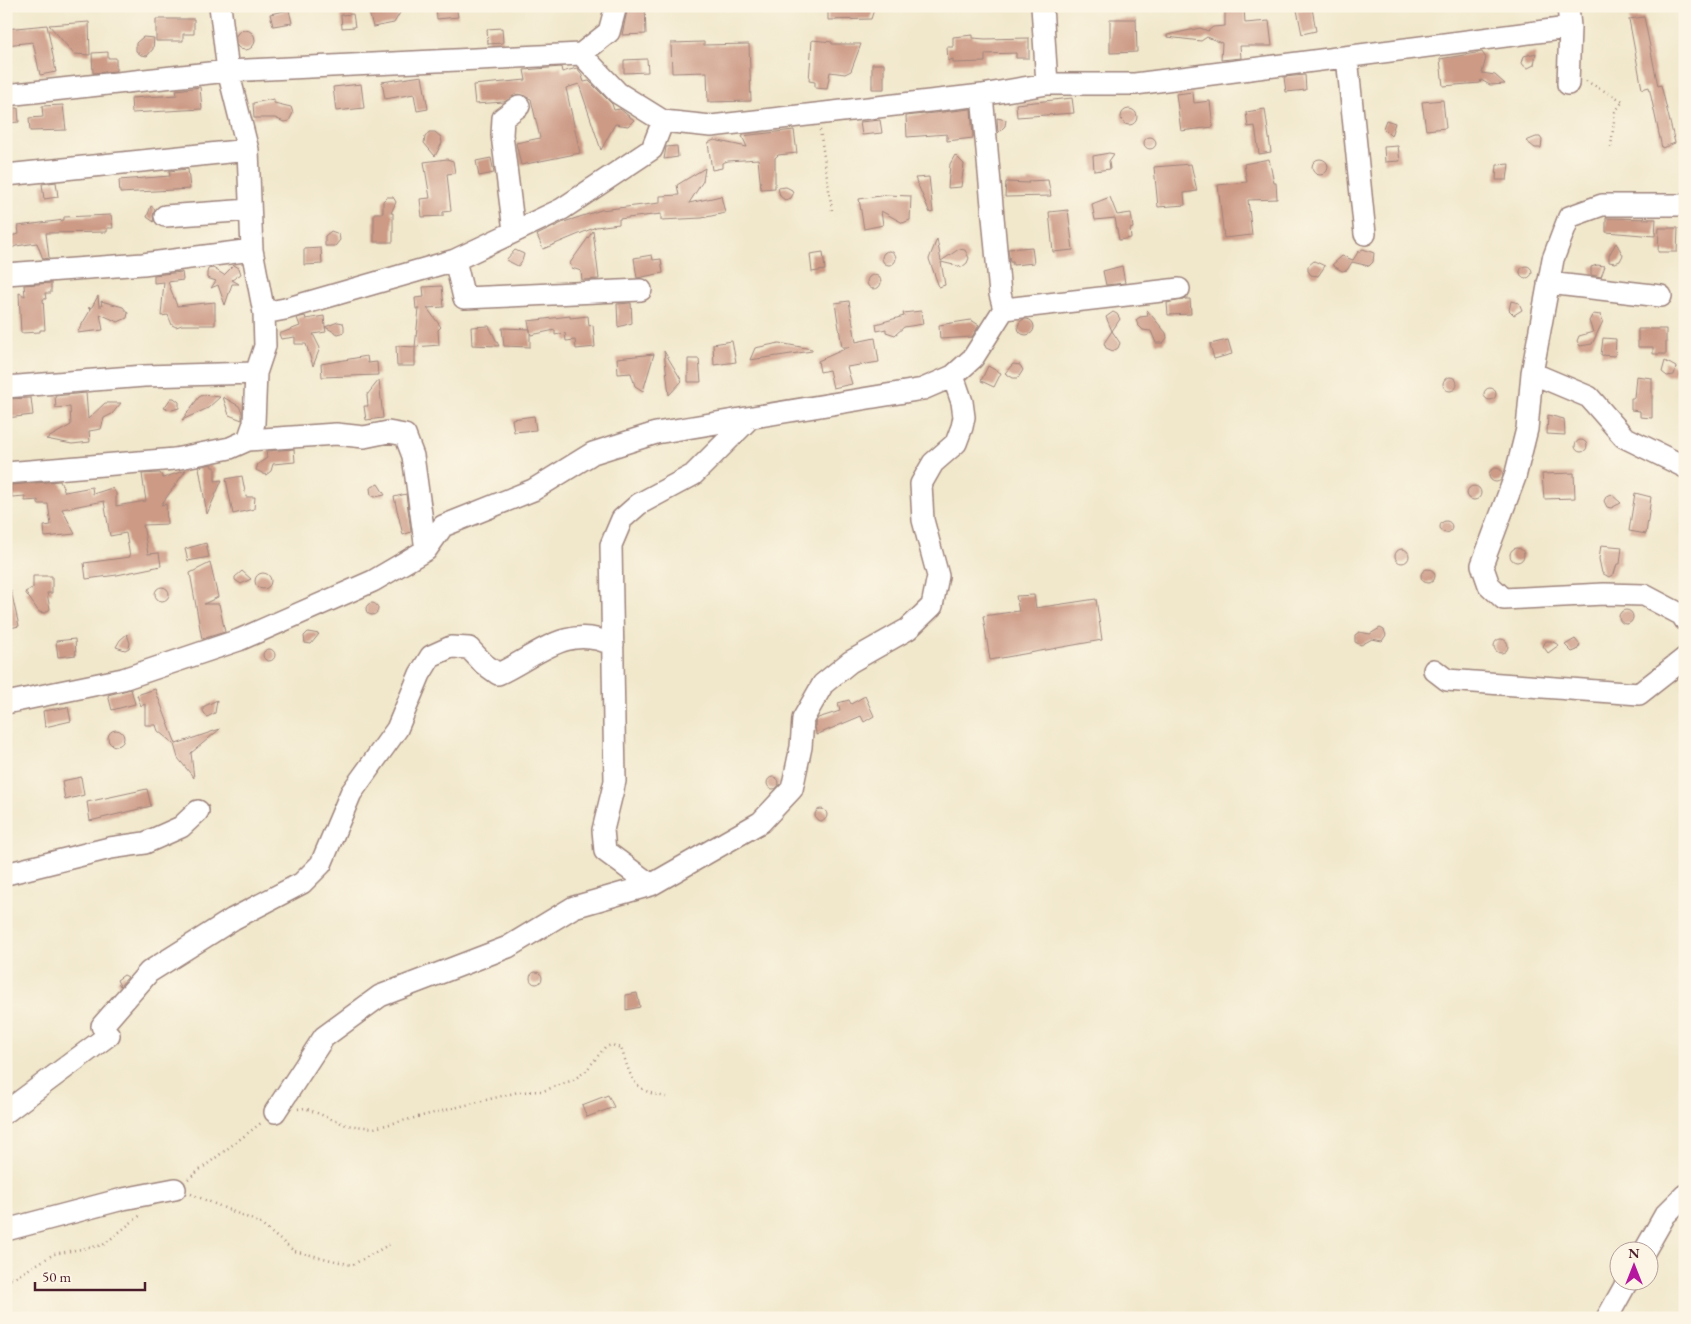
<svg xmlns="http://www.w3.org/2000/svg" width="1691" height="1324" font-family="'EB Garamond',serif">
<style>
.building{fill:#cc9a85}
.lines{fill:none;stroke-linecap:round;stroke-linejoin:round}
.minor-casing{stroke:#9e847c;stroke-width:24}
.path{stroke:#9e847c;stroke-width:2.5;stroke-dasharray:1 4;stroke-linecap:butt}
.minor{stroke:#fff;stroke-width:21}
</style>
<rect width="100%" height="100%" fill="#fcf5e5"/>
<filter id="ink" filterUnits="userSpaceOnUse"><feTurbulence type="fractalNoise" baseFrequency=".02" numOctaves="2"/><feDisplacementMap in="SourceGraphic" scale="10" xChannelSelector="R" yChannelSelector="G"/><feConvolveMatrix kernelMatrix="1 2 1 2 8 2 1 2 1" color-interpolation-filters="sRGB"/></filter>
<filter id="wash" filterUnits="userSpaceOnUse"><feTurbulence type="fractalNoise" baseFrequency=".0096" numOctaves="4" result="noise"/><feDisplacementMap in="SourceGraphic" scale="20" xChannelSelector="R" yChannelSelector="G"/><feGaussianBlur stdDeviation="1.12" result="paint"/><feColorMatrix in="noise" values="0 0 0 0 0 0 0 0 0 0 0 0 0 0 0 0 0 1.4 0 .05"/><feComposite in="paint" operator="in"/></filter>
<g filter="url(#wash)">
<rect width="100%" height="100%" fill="#f1e8cc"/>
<g id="blocks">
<path class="building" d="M373 6H391L401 11 394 23 373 27 369 12H373Z
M436 6H456L458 17 437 19Z
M628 6H645L646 34 622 35Z
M828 6H875L871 19 828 20Z
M1225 6H1244L1245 23 1269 21 1272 46H1240L1241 58 1221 60 1222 43 1207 37 1201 41 1167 37V35L1200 28 1208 31 1213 27 1225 26Z
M1312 8 1316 31 1302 34 1297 10Z
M289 10 292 23 273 26 270 14Z
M353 14 355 27 342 28 341 15Z
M1644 17 1658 86 1661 85 1675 143 1662 148 1649 87 1642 89 1629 19Z
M156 19H194V34H183V41H156Z
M1110 19H1136L1137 52 1110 53Z
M89 22 90 55 74 54 49 25Z
M47 25 56 72 40 75 33 42 6 45V29Z
M502 28 503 43 488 44 487 29Z
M235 40a10 10 0 1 1 20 0a10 10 0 1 1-20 0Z
M973 35V38L985 39 1029 38V58H1016V53L985 54V62L953 63V59L948 61 947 47H953V37Z
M143 37 154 38 153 49 147 56 141 55 136 51V43Z
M812 40 832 42V44H861L851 71 845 74 830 72 827 89 815 88V82L809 81Z
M704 42V45L749 44 751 101 708 102 707 72 672 73 671 43Z
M108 52V58H116V71L93 73 92 53Z
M1482 52 1486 58 1482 73 1495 75 1505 84 1490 85 1481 80 1480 83 1443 86 1440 59Z
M1536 53 1534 65 1528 68 1524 66 1522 63 1524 56Z
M647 59 648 72 624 73V60Z
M872 64H884V89H872Z
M561 67 562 72 577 68 581 73 584 82 589 81 612 104 614 110 620 109 634 120 628 126 615 124 601 150 579 84 566 88 580 153 521 165 516 143 540 138 531 99 518 94 504 102 475 104 473 85 526 80 524 70Z
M1305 75 1306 90 1286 92 1284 77Z
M422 76 428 109 417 111 414 94 385 99 382 82Z
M361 84 364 108 336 111 333 87Z
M200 87 202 109 132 113 131 98 177 95 176 90Z
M1193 92 1194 103 1210 101 1213 127 1181 131 1176 94Z
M1072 98 1074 113 1017 117 1016 104Z
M274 99V103L291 107 293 113 289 121 284 122 275 118H254L253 103Z
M1443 100 1446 128 1426 130 1422 102Z
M63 105 66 130 30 131 29 118 43 117 42 106Z
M6 108H18L19 122 6 123Z
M1121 117a8 8 0 1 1 16 0a8 8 0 1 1-16 0Z
M971 109 973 138 947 141V134L907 137 906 116Z
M1265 109 1271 152 1259 154 1255 126 1248 127 1246 112Z
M997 118 1006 120 1005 126 998 133Z
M880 120 882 133 862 135 860 122Z
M1386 120 1395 123 1391 136 1383 128Z
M794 130 797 153 778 155 775 158V188L761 189 758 159 728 161 722 163V168L712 170 708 143 714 140 747 147 742 136Z
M429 132H435L441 137 442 143 435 156 424 143 425 137Z
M1536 137H1540L1542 140 1541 148H1535L1526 141Z
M1144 143a6 6 0 1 1 12 0a6 6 0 1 1-12 0Z
M677 146 678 157 664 159 666 147Z
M1398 146 1400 161 1385 162 1384 147Z
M1109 153 1114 154 1109 161 1110 169 1094 171 1093 156Z
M955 155 964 164 961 187 948 188 950 164Z
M491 158 494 173 479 176 476 161Z
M447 159 453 161 455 173 447 174 451 211 443 212V216L422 217 420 199 430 198 424 162Z
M1269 159 1274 183H1276L1277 199 1248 200 1252 235 1224 238 1218 185 1247 182 1244 164Z
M1312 167a8 8 0 1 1 16 0a8 8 0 1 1-16 0Z
M1191 164 1197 191 1184 193 1185 205 1158 207 1154 167Z
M1509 164 1507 180H1496L1497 165Z
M705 168 703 181 689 203 721 196 725 213 702 218 661 220V214L619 219V224L596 227 543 249 537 235 564 222 601 210 660 203V196L679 195 677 185Z
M188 169 190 189 120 193 119 180 170 176 169 171Z
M929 177 933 212 930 213 915 178Z
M1048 180 1051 196 1005 197 1006 182 1029 183 1028 181Z
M56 182 58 197 44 199 42 184Z
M786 187 792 190 793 194 791 198 785 200 780 196 778 188Z
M887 195 911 196 910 220 903 223 881 211 883 225 864 229 859 199Z
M387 197H393L396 202 391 213H393V242H374V213H383V201Z
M1110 197 1117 215 1131 213 1133 228 1130 229 1131 238 1119 240 1115 218 1095 220 1092 204Z
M151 206 155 209 153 216 154 222 147 217Z
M1068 210 1073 250 1053 252 1049 212Z
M111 215 113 228H107V232L46 233 49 258 43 259 37 243 16 246 6 251V237L19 234 18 226 64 220V217Z
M1606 218 1656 219 1655 236 1606 232Z
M1659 228H1678L1677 252H1658Z
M331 231 339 234 340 240 335 246H325V236Z
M593 231 599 279 582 280 581 271 572 268 570 263Z
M937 239 941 261 959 249 965 250 969 258 967 263 962 267 941 262 945 285 939 287 929 259Z
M1616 243 1623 255 1620 261 1615 263 1609 262V255Z
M1032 247 1034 263 1013 265V262H1010L1008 249Z
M321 248 322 264 304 265V249Z
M1363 249 1374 253 1373 262 1369 266 1352 262 1347 270 1342 271 1332 265 1342 256 1353 260 1358 252Z
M515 250 524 254 522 261 518 266 506 260Z
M882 258a7 7 0 1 1 14 0a7 7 0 1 1-14 0Z
M823 252 825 270 812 272 810 254Z
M652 255 653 260 661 259 663 273 637 278 634 258Z
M1314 261 1325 266 1318 276 1311 275 1308 271V266Z
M234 265 239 268 241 274 232 280 239 284H232L225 305 218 285 211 288 216 281 207 278V273L208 269 213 268 224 275Z
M1597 265 1605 266 1601 277 1591 275V267Z
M1520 272a6 6 0 1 1 12 0a6 6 0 1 1-12 0Z
M1122 266 1125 283 1106 285 1103 271Z
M182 272 183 280 168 282 177 306 215 302V325H182L176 327 172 325 168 315 161 316 164 282 154 283V275Z
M867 282a7 7 0 1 1 14 0a7 7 0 1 1-14 0Z
M51 283V293H45L46 299H43L45 330H40V332L21 333 19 293 25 296 24 285Z
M442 286 444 307 427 308 441 327 438 330 439 345 415 347V366H397L396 346 415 347 419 309H416L415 298 424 297 423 287Z
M98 296 99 306H102L101 301 123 307 128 313 127 318 118 322 100 314 103 330 77 333 91 309 88 308 92 307Z
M1186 299H1190L1191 314 1168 315 1167 303Z
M849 301 856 342 875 338 879 362 847 367 852 384 833 388 829 370 820 372 818 361 849 347H842L835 303Z
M1511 301 1519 303 1522 310 1514 315 1509 310Z
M631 303 632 323 618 327 617 304Z
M1147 310 1166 333 1167 338 1163 343H1156L1151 331 1143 330 1138 325 1136 320 1140 317 1148 316Z
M921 311 923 324 904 327 895 335 886 332V329L877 331 876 324 904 316 903 313Z
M1113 312 1117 314 1120 319 1112 331 1120 343 1118 348 1113 351 1106 348 1104 343 1112 331 1106 317Z
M1593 314 1601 315 1603 321 1592 344 1580 346 1577 341 1579 336 1593 332 1589 321Z
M305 316 306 319 324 316 325 327 338 322 343 323 344 326V332L338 334 325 327 326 332 313 334 320 348 313 366 306 344H295V337L281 339 279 334 300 326 297 318Z
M570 316V318L588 316 589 326 593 325 595 347 576 349 575 340 566 341 565 333 555 335V330L531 335 528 321Z
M1018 327a8 8 0 1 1 16 0a8 8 0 1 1-16 0Z
M971 320 979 325 972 337 940 339 939 325Z
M489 326 499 346 472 345 471 327Z
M502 328 530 329V347L504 346Z
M1638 329H1666V354H1653V347H1638Z
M1603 338 1616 339 1615 356 1601 355Z
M1228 340 1232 354 1214 359 1210 344Z
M732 341 736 362 714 365 713 344Z
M779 343 812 349V351L750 360 755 348Z
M664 351 682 381 669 395Z
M654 354 643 391 635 386 631 373 618 374 617 358Z
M367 356 368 363 377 362 378 375 322 377 321 364Z
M688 359H699L701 382H688Z
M1665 361 1676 367 1674 375 1667 376 1662 372Z
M1013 364 1020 365 1023 370 1018 378H1013L1005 373Z
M988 366 1001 373 994 387 981 381Z
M1636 376 1652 378V418L1640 417V411L1631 410V398H1634Z
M1443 384a7 7 0 1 1 14 0a7 7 0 1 1-14 0Z
M379 380 383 418 366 420 364 406H368L367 395Z
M1484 394a6 6 0 1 1 12 0a6 6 0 1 1-12 0Z
M86 393 88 419 105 403H121L112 414 104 418 101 429 89 431 90 442 72 444 46 439 71 425 70 407 56 408 55 396Z
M203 395 220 397 208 408 182 420 199 397Z
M223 397 239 406 242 412V420L229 415Z
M31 398 33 415 6 418V399Z
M171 398H174L179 402V408L172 410 164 408Z
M1548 415 1564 419 1565 435 1547 434Z
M534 416 536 430 514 432 512 419Z
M1575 446a6 6 0 1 1 12 0a6 6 0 1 1-12 0Z
M294 449 295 462 273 464 271 471 266 475 256 470 258 464 267 458 266 451Z
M211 464 212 467H215V481L222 480 207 514 199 467Z
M1489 475a7 7 0 1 1 14 0a7 7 0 1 1-14 0Z
M186 470 161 505 166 504 167 524 143 525 148 554 159 553 161 566 117 575 86 579 84 563 130 557 126 533 110 536 104 501 62 509 75 534 45 537 44 526 51 525 48 504H38V500L25 501V496L12 497 11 485 60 481 65 492 92 487 93 494 112 488 116 493V506L146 501 142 474 160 473 163 478Z
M1574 473 1575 498 1544 499 1542 474Z
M242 476 246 497H255L254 509 233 514 226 479Z
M378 484 385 495 375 497 371 495 370 488Z
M1467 493a7 7 0 1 1 14 0a7 7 0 1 1-14 0Z
M1635 493 1651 497 1646 534 1629 531Z
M406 494 411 532 403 535 394 497Z
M1611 494 1621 503 1611 508 1607 507 1604 501 1606 497Z
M1440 527a6 6 0 1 1 12 0a6 6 0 1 1-12 0Z
M206 543 209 557 188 561 185 549Z
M1601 545 1622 547 1620 564H1617L1614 574 1609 577 1602 573 1599 559Z
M1510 555a7 7 0 1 1 14 0a7 7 0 1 1-14 0Z
M1395 556a7 7 0 1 1 14 0a7 7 0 1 1-14 0Z
M210 563 218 597 204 604H219L225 632 202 639 190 573Z
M1421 576a7 7 0 1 1 14 0a7 7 0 1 1-14 0Z
M242 571 251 579 241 584 235 580V577Z
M255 581a8 8 0 1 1 16 0a8 8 0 1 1-16 0Z
M33 576H52V593H47L50 609 45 613 39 612 25 592 33 588Z
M155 594a7 7 0 1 1 14 0a7 7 0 1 1-14 0Z
M11 591 19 626 6 629V592Z
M1034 595 1036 608 1096 599 1102 640 990 660 983 616 1019 611 1016 596Z
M366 609a6 6 0 1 1 12 0a6 6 0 1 1-12 0Z
M1619 617a7 7 0 1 1 14 0a7 7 0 1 1-14 0Z
M1380 628 1384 630 1386 635 1382 641 1372 639 1361 645 1355 642V635L1359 632 1370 634Z
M308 632 319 634 311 644 305 643 304 636Z
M127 634 130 643 129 648 125 650 116 647 120 640Z
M75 639 76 655 58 657 56 641Z
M1575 639 1580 645 1577 650 1572 652 1565 645Z
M1494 646a7 7 0 1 1 14 0a7 7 0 1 1-14 0Z
M1546 641H1551L1559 645 1548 653 1543 646Z
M263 655a6 6 0 1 1 12 0a6 6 0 1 1-12 0Z
M131 689 135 704 112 710 108 695Z
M155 689 176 744 220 729 191 753 194 778 178 758 174 744 158 731 156 725H145V704L141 706 137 695Z
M865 696 874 716 864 722 861 716 816 735 815 723 818 718 840 711 838 703 849 700 851 704Z
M217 700 215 713 207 717 203 711V707Z
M68 707 71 721 45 727 43 711Z
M108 738a8 8 0 1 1 16 0a8 8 0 1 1-16 0Z
M81 777 84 795 65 800 62 781Z
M767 783a6 6 0 1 1 12 0a6 6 0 1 1-12 0Z
M147 789 151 806 90 821 87 802Z
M815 815a6 6 0 1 1 12 0a6 6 0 1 1-12 0Z
M530 978a6 6 0 1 1 12 0a6 6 0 1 1-12 0Z
M124 975 128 977 120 986 117 980Z
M637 993 640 1007 626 1010V995Z
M608 1095 614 1107 587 1117 582 1105Z"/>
</g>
</g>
<g filter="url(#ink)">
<use href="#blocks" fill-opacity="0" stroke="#9e847c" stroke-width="1"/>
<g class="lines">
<defs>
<path id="minor" d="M1042 6 1047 84
M581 54 609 32 616 6
M1347 57 1365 234
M1568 84 1570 27
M6 95 228 71 581 54 618 93 663 121 711 126 982 95 1047 84H1135L1560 29 1570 27 1568 6
M6 175 248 150
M1685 205H1602L1569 217 1553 259 1532 373 1527 429 1515 477 1482 565 1489 585 1504 599 1604 594 1644 595 1682 615 1685 620
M165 216 250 210
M514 231 502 135 503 118 519 106
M455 260 464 298 641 290
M6 274 143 264 252 250
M1548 283 1661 296
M1004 309 1179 289
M264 313 285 309 455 260 562 209 652 149 663 121
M1532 373 1589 397 1624 437 1685 467
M6 387 144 376 256 373
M248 440 336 434 364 437 388 432 405 435 413 456 426 550
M6 473 175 459 230 448 248 440 254 423 256 373 265 346 264 313 252 250 248 150 228 71 220 6
M1434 670 1447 680 1639 694 1685 658
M6 703 123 679 239 640 373 581 426 550 443 526 533 490 593 453 656 433 923 389 953 376 973 358 1004 309 1000 294 982 95
M6 874 110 848 145 843 181 827 198 811
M651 885 605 851 603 830 615 781 611 545 622 519 639 504 693 475 749 419
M102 1026 149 972 233 919 302 883 321 864 351 793 397 729 420 674 431 656 451 647 469 648 484 664 498 674C536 657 567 622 613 645
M6 1112 109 1035
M275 1112 324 1037 380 996 508 947 574 907 651 885 761 822 792 789 801 747 803 719 823 684 850 662 908 629 932 606 938 576 923 520 921 484 933 463 956 443 962 427 964 417 962 402 953 376
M6 1230 123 1199 175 1189
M1644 1252 1665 1215 1685 1195
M1607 1318 1627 1282"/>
</defs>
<use href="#minor" class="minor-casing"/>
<path class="path" d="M1586 81 1623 101 1615 112 1611 147
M820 130 832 210
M298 1109 305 1108 346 1125 374 1128 518 1092 543 1091 573 1080 586 1071 605 1047 612 1045 621 1048C632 1078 630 1090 666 1097
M188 1179 261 1123
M191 1194 258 1222 294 1251 352 1265 392 1243
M6 1278H14L54 1254 103 1245 142 1214
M6 1283 13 1278"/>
<use href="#minor" class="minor"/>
</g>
</g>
<rect width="1691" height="1324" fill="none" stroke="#fcf5e5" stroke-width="25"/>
<g transform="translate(1634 1266)"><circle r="24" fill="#fcf5e5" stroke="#b59f9b"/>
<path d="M0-4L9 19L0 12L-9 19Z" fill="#b5179e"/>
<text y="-8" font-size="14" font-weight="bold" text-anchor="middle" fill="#4a1f2b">N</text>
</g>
<path d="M35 1282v8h110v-8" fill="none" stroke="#4a1f2b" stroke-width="2.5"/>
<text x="42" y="1282" font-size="15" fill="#4a1f2b" stroke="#fcf5e5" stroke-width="4" paint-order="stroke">50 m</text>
</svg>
